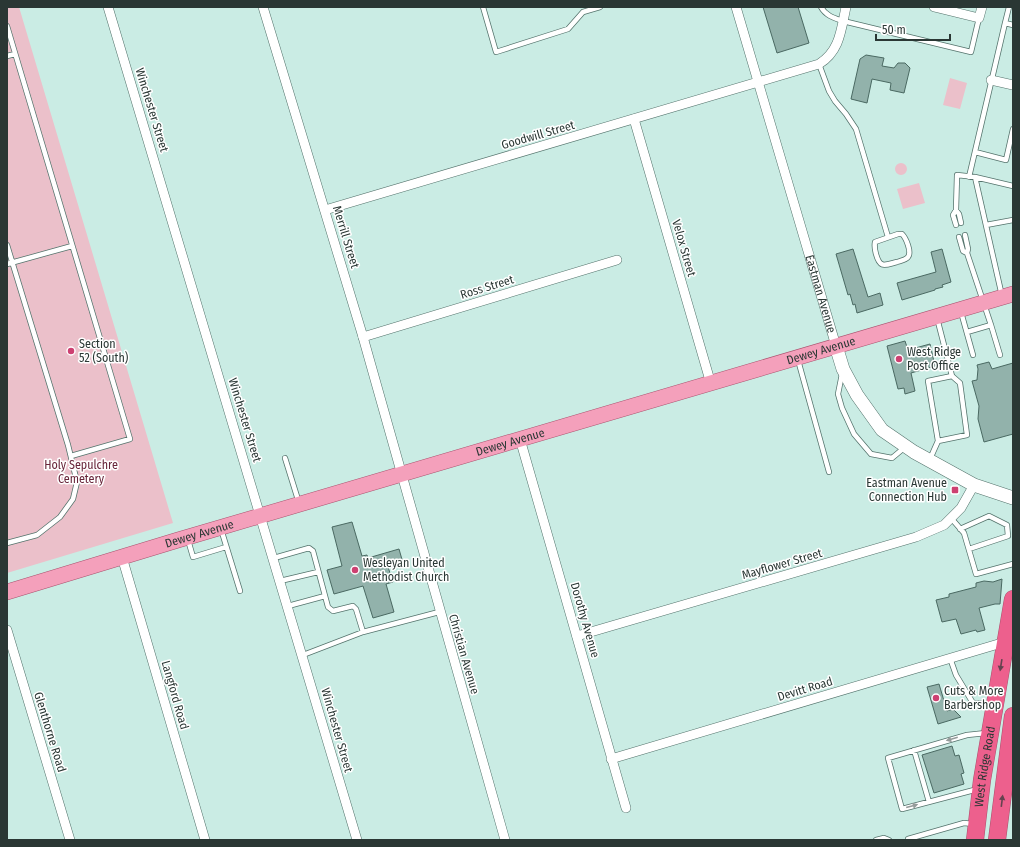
<svg xmlns="http://www.w3.org/2000/svg" width="1020" height="847" font-family="'Fira Sans Condensed',sans-serif">
<style>
.green{fill:#ebc0ca}
.building{fill:#92b2ab;stroke:#4a6962}
.lines{fill:none;stroke-linecap:round;stroke-linejoin:round}
.lane-casing{stroke:#54736c;stroke-width:6}
.street-casing{stroke:#54736c;stroke-width:10}
.secondary-casing{stroke:#54736c;stroke-width:14}
.primary-casing{stroke:#a9526e;stroke-width:16}
.highway-casing{stroke:#a9526e;stroke-width:18}
.lane{stroke:#fff;stroke-width:4.5}
.street{stroke:#fff;stroke-width:9}
.secondary{stroke:#fff;stroke-width:13}
.primary{stroke:#f4a0bb;stroke-width:15}
.highway{stroke:#ed608d;stroke-width:17}
.oneway{fill:#64434f}
.oneway2{fill:#949b9a}
.poi-dot{fill:#cd4071;stroke:#fff;stroke-width:1.5}
.labels{text-anchor:middle;dominant-baseline:central;stroke-width:3;stroke-linejoin:round;paint-order:stroke}
.street-label{font-size:12px;fill:#2a3734;stroke:#fff}
.poi-label{font-size:12px;fill:#2a3734;stroke:#fff;text-anchor:start}
.park-label{font-size:12px;fill:#68253a;stroke:#fff}
</style>
<rect width="100%" height="100%" fill="#caece4"/>
<path class="green" d="M7 7H19L173 523 7 573Z
M950 78 967 83 960 109 943 105Z
M895 169a6 6 0 1 1 12 0a6 6 0 1 1-12 0Z
M919 183 925 203 903 209 897 189Z"/>
<path class="building" d="M763 7H798L809 43 777 53Z
M866 55 884 58 882 66 894 68 898 63H905L910 68 904 93 890 90 891 83 872 79 867 103 851 99 860 59Z
M853 249 868 297 880 293 883 305 857 313 855 304 853 305 850 294 848 295 836 254Z
M942 249 951 282 942 285 943 287 935 289V290L902 300 897 283 936 272 931 252Z
M905 341 908 350 930 344 935 366 911 373 915 391 905 394 904 388 898 389 887 346Z
M989 362 992 369 1013 363V434L984 442 978 419 979 406 972 381 977 380 978 369 977 365Z
M352 522 362 556 367 555 368 558 399 549 403 563 388 567 393 582 386 584 394 612 373 618 363 586 334 594 327 570 342 566 332 527Z
M1002 579 1000 604H995L979 608 985 630 977 632 976 630 961 634 956 619 942 622 936 600 949 597V594L976 587V583L984 581 993 582Z
M939 684 947 711 953 709 961 717 938 724 927 687Z
M952 746 955 756 959 755 964 773 961 774 964 784 934 793 922 755Z"/>
<g class="lines">
<defs>
<path id="lane" d="M483 7 496 52 568 29 583 12 600 7
M821 7C826 16 834 18 843 21L971 52 979 18
M1005 23 1009 7
M7 26 130 439 71 456
M7 56 15 54
M819 64 829 91 835 101 846 114 856 129 888 237
M975 152 1006 160 1013 129
M969 177 1005 23 1013 25
M975 177 1013 186
M956 210 957 175 975 177 1002 296
M956 225 953 215 956 210 959 214 961 223
M986 225 1013 220
M898 234H902C906 238 912 252 908 257 906 260 900 261 897 262 885 265 880 269 876 254 875 250 874 247 875 242Z
M959 237 963 251 967 253 968 249 965 235
M7 245 68 445 77 482 73 499 60 517 37 535 7 543
M967 253 991 325 967 332
M7 264 72 246
M961 312 973 355
M937 318 952 376 960 383 967 435 938 441
M991 325 1000 355
M798 360 829 472
M842 374 838 394 842 408 854 434 871 454 892 458 904 448
M285 458 299 503
M930 459 938 441 928 381 952 376
M951 518 964 533 976 574 1013 564
M221 529 240 591
M960 529 989 516 1007 525 1008 536 969 549
M188 540 193 557 226 547
M274 558 309 548 313 551 328 607 333 611 353 606 356 609 363 632 439 612
M280 581 318 572
M288 606 325 596
M303 655 363 632
M950 658 956 675 973 703 991 704
M914 750 929 802
M978 789 902 809 888 758 967 735 986 733
M908 839 964 823 973 824
M876 840 884 838 889 840"/>
<g id="street">
<path d="M108 7 357 840"/>
<path d="M263 7 363 337 505 840"/>
<path id="s1" d="M736 7 836 346"/>
<path d="M934 7 979 18 982 7"/>
<path d="M991 80 1013 85"/>
<path d="M634 119 711 384"/>
<path d="M325 210 819 64C840 51 841 30 846 7"/>
<path d="M363 337 617 260"/>
<path d="M520 439 626 808"/>
<path d="M122 557 205 840"/>
<path d="M7 630 70 840"/>
<path d="M577 636 916 537 944 525 961 508 974 485"/>
<path d="M611 759 1005 642"/>
</g>
<path id="secondary" d="M836 346 843 369 857 395 882 430 914 452 974 485 1013 498"/>
<g id="primary">
<path id="s2" d="M7 592 178 540 1013 294"/>
</g>
<g id="highway">
<path id="s3" d="M975 840 982 780 1013 599"/>
<path d="M997 840 1013 716"/>
</g>
</defs>
<use href="#lane" class="lane-casing"/>
<use href="#street" class="street-casing"/>
<use href="#secondary" class="secondary-casing"/>
<use href="#primary" class="primary-casing"/>
<use href="#highway" class="highway-casing"/>
<use href="#lane" class="lane"/>
<use href="#street" class="street"/>
<use href="#secondary" class="secondary"/>
<use href="#primary" class="primary"/>
<use href="#highway" class="highway"/>
</g>
<defs><path id="oneway-solid" d="M-6-.8H1V-3.2L6.5 0L1 3.2V.8H-6Z"/></defs>
<g class="oneway">
<use href="#oneway-solid" transform="translate(1001 665) rotate(99)"/>
<use href="#oneway-solid" transform="translate(1002 801) rotate(-83)"/>
</g>
<g class="oneway2">
<use href="#oneway-solid" transform="translate(952 739) rotate(164)"/>
<use href="#oneway-solid" transform="translate(912 806) rotate(-15)"/>
</g>
<g class="poi-dot">
<circle cx="71" cy="351" r="4"/>
<circle cx="899" cy="359" r="4"/>
<rect x="951" y="486" width="8" height="8" rx="2"/>
<circle cx="355" cy="570" r="4"/>
<circle cx="936" cy="698" r="4"/>
</g>
<g class="labels">
<g class="street-label">
<text transform="translate(152 110) rotate(73)">Winchester Street</text>
<text transform="translate(538 135) rotate(-16)">Goodwill Street</text>
<text transform="translate(346 237) rotate(73)">Merrill Street</text>
<text transform="translate(684 248) rotate(74)">Velox Street</text>
<text transform="translate(487 287) rotate(-17)">Ross Street</text>
<text stroke="none"><textPath href="#s1" startOffset="299">Eastman Avenue</textPath></text>
<text stroke="none"><textPath href="#s2" startOffset="849">Dewey Avenue</textPath></text>
<text transform="translate(245 420) rotate(73)">Winchester Street</text>
<text stroke="none"><textPath href="#s2" startOffset="525">Dewey Avenue</textPath></text>
<text stroke="none"><textPath href="#s2" startOffset="201">Dewey Avenue</textPath></text>
<text transform="translate(782 564) rotate(-16)">Mayflower Street</text>
<text transform="translate(585 620) rotate(74)">Dorothy Avenue</text>
<text transform="translate(464 654) rotate(74)">Christian Avenue</text>
<text transform="translate(805 689) rotate(-17)">Devitt Road</text>
<text transform="translate(175 695) rotate(74)">Langford Road</text>
<text transform="translate(337 730) rotate(74)">Winchester Street</text>
<text transform="translate(50 732) rotate(73)">Glenthorne Road</text>
<text stroke="none"><textPath href="#s3" startOffset="74">West Ridge Road</textPath></text>
</g>
<g class="poi-label">
<text x="79" y="344">Section<tspan x="79" dy="14">52 (South)</tspan></text>
<text x="907" y="352">West Ridge<tspan x="907" dy="14">Post Office</tspan></text>
<text x="947" y="483" text-anchor="end">Eastman Avenue<tspan x="947" dy="14">Connection Hub</tspan></text>
<text x="363" y="563">Wesleyan United<tspan x="363" dy="14">Methodist Church</tspan></text>
<text x="944" y="691">Cuts &amp; More<tspan x="944" dy="14">Barbershop</tspan></text>
</g>
<g class="park-label">
<text x="81" y="465">Holy Sepulchre<tspan x="81" dy="14">Cemetery</tspan></text>
</g>
</g>
<rect width="1020" height="847" fill="none" stroke="#2a3734" stroke-width="16"/>
<path d="M876 34v6h74v-6" fill="none" stroke="#2a3734" stroke-width="2"/>
<text x="882" y="34" font-size="12" fill="#2a3734" stroke="#ffffff" stroke-width="3" paint-order="stroke">50 m</text>
</svg>
